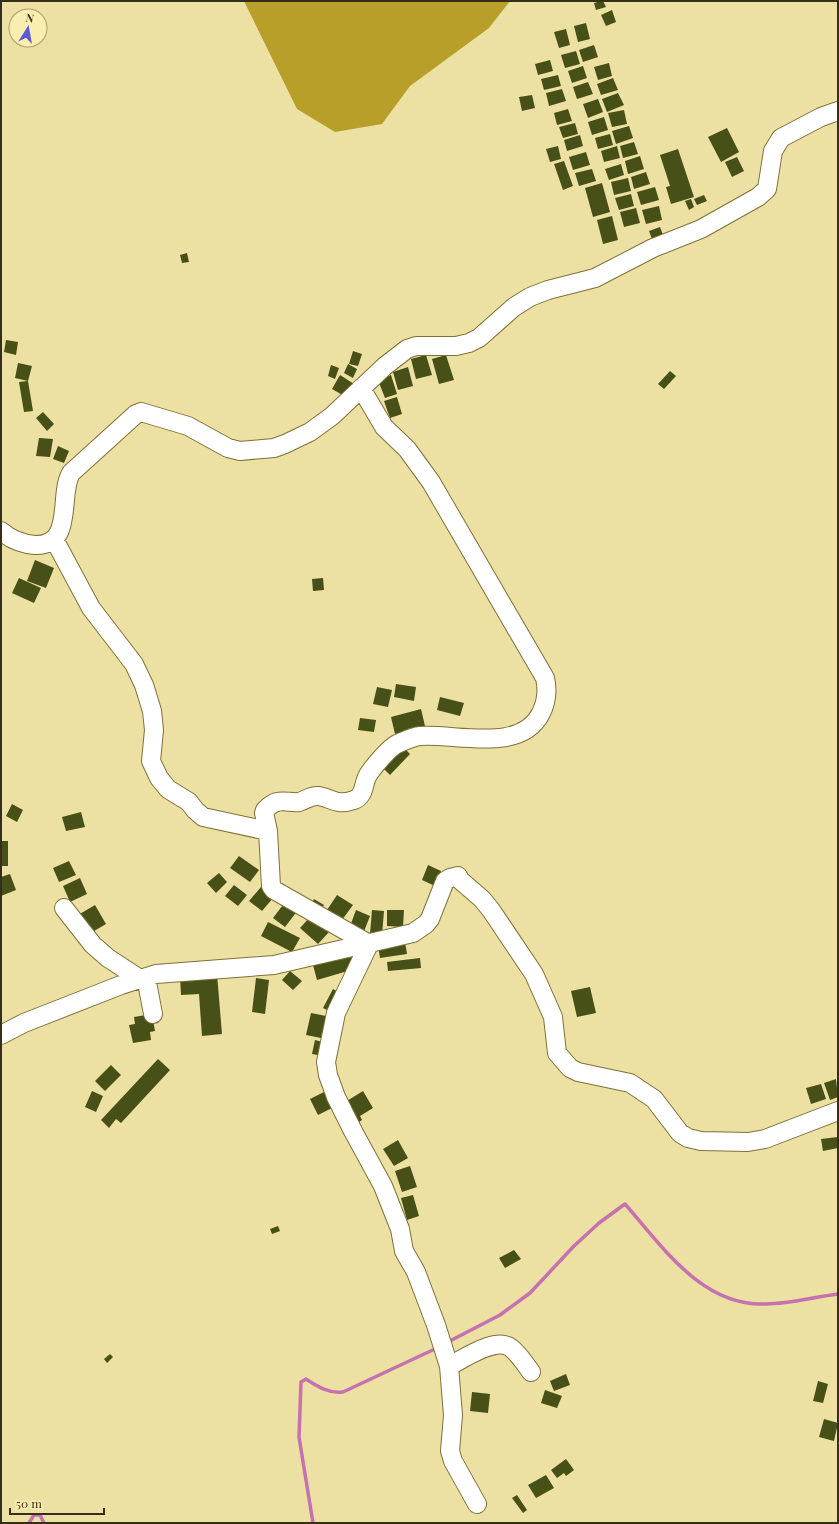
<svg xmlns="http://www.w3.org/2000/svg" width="839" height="1524" font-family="'Playfair Display',serif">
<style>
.forest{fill:#b79f2a}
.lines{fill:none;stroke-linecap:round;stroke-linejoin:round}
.stream{stroke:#c671b0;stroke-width:3.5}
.building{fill:#475017}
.minor-casing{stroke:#7e7138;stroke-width:20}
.minor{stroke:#fff;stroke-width:18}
</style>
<rect width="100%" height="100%" fill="#ede0a3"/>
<path class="forest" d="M244 1H510L489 28 410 86 382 124 335 132 297 109Z"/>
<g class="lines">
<path class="stream" d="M446 1343 500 1315 530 1293 574 1246 599 1223 625 1204C662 1246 702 1307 766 1304 790 1304 814 1297 838 1294
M29 1523 34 1515H40L44 1523
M313 1523 299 1437 301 1382 306 1379C317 1386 329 1394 343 1392L437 1348"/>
</g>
<path class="building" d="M601 1H603L606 7 596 10 594 3Z
M612 10 616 22 606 26 601 15Z
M586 23 590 39 578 42 574 26Z
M566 29 570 45 559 48 554 32Z
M594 45 598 57 583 62 579 50Z
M576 51 580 64 565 68 561 55Z
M550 60 553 71 538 75 535 64Z
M609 63 612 76 598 80 594 67Z
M583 66 587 78 572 83 568 71Z
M558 75 561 86 544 90 541 79Z
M613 78 618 90 601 95 597 84Z
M588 82 593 94 577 99 573 87Z
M562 89 566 101 549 106 546 93Z
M618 93 624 105 607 112 602 99Z
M532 95 535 108 522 111 519 97Z
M598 99 603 112 588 118 583 104Z
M568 109 572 121 557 125 554 113Z
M624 110 627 124 612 127 608 113Z
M604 117 608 130 592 135 588 122Z
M575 123 578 134 563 138 559 127Z
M629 126 633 138 616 144 612 131Z
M727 128 739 152 721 162 708 137Z
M610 134 613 145 598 149 595 138Z
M580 135 583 146 567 151 564 140Z
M634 142 638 154 623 158 620 146Z
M558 146 561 159 550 162 546 149Z
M617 146 620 158 604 162 601 151Z
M678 149 694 197 671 204 666 187 670 186 660 155Z
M586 152 590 165 573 170 569 157Z
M640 156 644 169 628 174 625 161Z
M737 157 744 171 732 177 725 162Z
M564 161 573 186 563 190 554 164Z
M621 164 624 175 609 180 605 169Z
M592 169 596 181 579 186 575 173Z
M646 172 650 184 634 189 631 177Z
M628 178 631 191 614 195 611 182Z
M602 183 610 212 593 217 585 188Z
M655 187 659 200 641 205 637 192Z
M631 194 634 206 619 210 615 198Z
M704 195 707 201 697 205 694 199Z
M691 199 694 207 689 210 685 201Z
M659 206 662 220 646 224 642 210Z
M636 208 640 223 624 227 620 212Z
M612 216 618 240 603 244 597 220Z
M660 227 663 235 652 239 649 231Z
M187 253 189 262 182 263 180 255Z
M6 340 18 342 16 355 4 352Z
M353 351 362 354 358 366 349 364Z
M426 355 432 375 416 379 411 359Z
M446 355 454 380 439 384 432 359Z
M18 363 32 366 28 381 33 411 24 412 19 382 28 381 15 378Z
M348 364 357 369 353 378 344 373Z
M331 365 339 368 335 379 328 376Z
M408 367 413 386 398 390 393 372Z
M670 371 676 376 664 389 658 384Z
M340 375 354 384 346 397 332 389Z
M391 375 397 394 385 398 378 380Z
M397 397 402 414 390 418 384 401Z
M43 412 54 424 47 431 36 418Z
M39 438 53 439 50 457 36 456Z
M58 446 69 451 64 463 53 459Z
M35 560 54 568 46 588 27 581Z
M19 578 41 588 34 603 12 593Z
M323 578 324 590 313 591 312 579Z
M396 684 416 687 414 701 394 697Z
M377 687 392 690 388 707 373 704Z
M440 697 464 703 460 716 437 710Z
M421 709 425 726 395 734 391 717Z
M360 718 376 720 374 732 358 730Z
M402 746 410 754 390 775 382 767Z
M12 804 23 810 17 822 6 816Z
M81 812 85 827 66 831 62 817Z
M1 841H8V866H1Z
M239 856 259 870 250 882 230 868Z
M69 861 76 875 59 882 53 868Z
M428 865 441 871 435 886 422 880Z
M219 873 227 882 216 893 207 883Z
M10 874 16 890 1 896V877Z
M80 878 87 894 70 902 63 886Z
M234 885 247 895 238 906 225 896Z
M261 887 273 898 262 911 249 901Z
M337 895 353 905 342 920 327 910Z
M314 899 324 905 319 913 310 907Z
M286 901 298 910 285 927 273 918Z
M95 905 106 924 89 934 78 915Z
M356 910 370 916 363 934 349 929Z
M372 910 384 911 382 935 370 934Z
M387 910H404L403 927 387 926Z
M311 916 329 932 318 944 300 928Z
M268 922 300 938 292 952 261 936Z
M405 942 407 954 380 958 378 945Z
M353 953 358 968 317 980 313 965Z
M420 958 421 968 388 971 387 962Z
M290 971 302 981 293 990 282 980Z
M217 974 222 1034 202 1036 199 994 181 995 180 977Z
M256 978 269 980 265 1014 252 1012Z
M590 987 596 1013 577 1017 571 991Z
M333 989 344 995 333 1013 323 1008Z
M311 1013 326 1016 328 1033 322 1032 321 1038 306 1035Z
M146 1015 153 1020 155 1031 150 1032 151 1040 133 1043 129 1025 135 1024 134 1017Z
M315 1040 326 1043 323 1056 312 1054Z
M158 1059 170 1070 121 1123 116 1119 109 1128 101 1120Z
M111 1065 121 1075 105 1091 95 1081Z
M836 1079 838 1097 830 1100 824 1083Z
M821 1084 826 1099 811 1104 806 1088Z
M328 1090 336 1106 318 1115 310 1099Z
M92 1091 103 1096 96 1112 85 1107Z
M363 1091 373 1108 360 1116 362 1120 355 1125 342 1104Z
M838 1137V1148L823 1151 821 1139Z
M398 1140 408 1158 394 1166 383 1149Z
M410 1166 417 1187 402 1192 395 1171Z
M413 1195 419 1216 407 1220 401 1198Z
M278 1226 280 1231 272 1234 270 1229Z
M514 1250 521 1259 505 1268 499 1258Z
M110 1354 113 1357 107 1363 104 1359Z
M566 1374 570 1385 554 1391 550 1381Z
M818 1381 828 1384 823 1403 813 1401Z
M545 1390 562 1396 557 1408 541 1403Z
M472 1392 490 1394 488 1413 470 1411Z
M824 1419 838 1423 834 1441 819 1437Z
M566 1459 574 1470 566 1476 564 1473 557 1478 551 1470Z
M546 1475 554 1488 536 1498 528 1485Z
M517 1495 527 1510 523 1513 512 1498Z"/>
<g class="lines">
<defs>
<path id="minor" d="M361 388 384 427 407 449 431 482 545 678C548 691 547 701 541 713 521 754 455 733 420 736 412 737 404 741 397 744 389 748 373 767 368 775 363 783 365 796 354 800 336 806 334 799 319 796 311 795 306 800 299 802 292 803 284 800 277 802 273 803 268 807 265 810L264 813 268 831 271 886 274 890 369 944 336 1013 326 1062 328 1075 336 1097 353 1131 383 1186 400 1229 404 1251 416 1272 436 1325 449 1366 453 1415 450 1451 453 1461 477 1504
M1 531C10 539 23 544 35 545 75 546 58 495 71 473L136 414 141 412 188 426 228 448 240 451 274 448 285 444 310 432 332 416 385 366 407 349 416 346H456L469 343 479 338 514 307 530 297 548 290 595 278 653 248 701 229 758 197 767 189 773 151 781 138 821 117 838 111
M54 539 91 608 134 664 144 685 152 711 154 730 151 761 159 778 168 789 189 802 195 810 203 817 268 831
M64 908 93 945 108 958 140 979
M146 977 153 1014
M1 1035 24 1023 121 985 156 974 274 965 413 933 426 924 430 919 445 881 450 878 458 876 460 880 482 899 491 910 534 974 553 1017 557 1053 570 1068 578 1072 630 1083 654 1099 680 1133 688 1138 701 1141 748 1142 765 1139 838 1111
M449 1366C464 1359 496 1336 511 1348 519 1354 525 1364 531 1372"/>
</defs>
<use href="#minor" class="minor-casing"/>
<use href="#minor" class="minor"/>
</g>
<rect width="839" height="1524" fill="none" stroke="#342f16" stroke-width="4"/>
<g transform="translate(28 28) rotate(11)"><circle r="19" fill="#faedb0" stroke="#aba172"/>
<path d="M0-3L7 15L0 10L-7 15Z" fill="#585cd4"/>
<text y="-6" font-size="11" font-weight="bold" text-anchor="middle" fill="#342f16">N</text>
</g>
<path d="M10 1508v6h94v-6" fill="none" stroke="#342f16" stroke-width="2"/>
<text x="16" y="1508" font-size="12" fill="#342f16" stroke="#faedb0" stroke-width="3" paint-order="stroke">50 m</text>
</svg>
